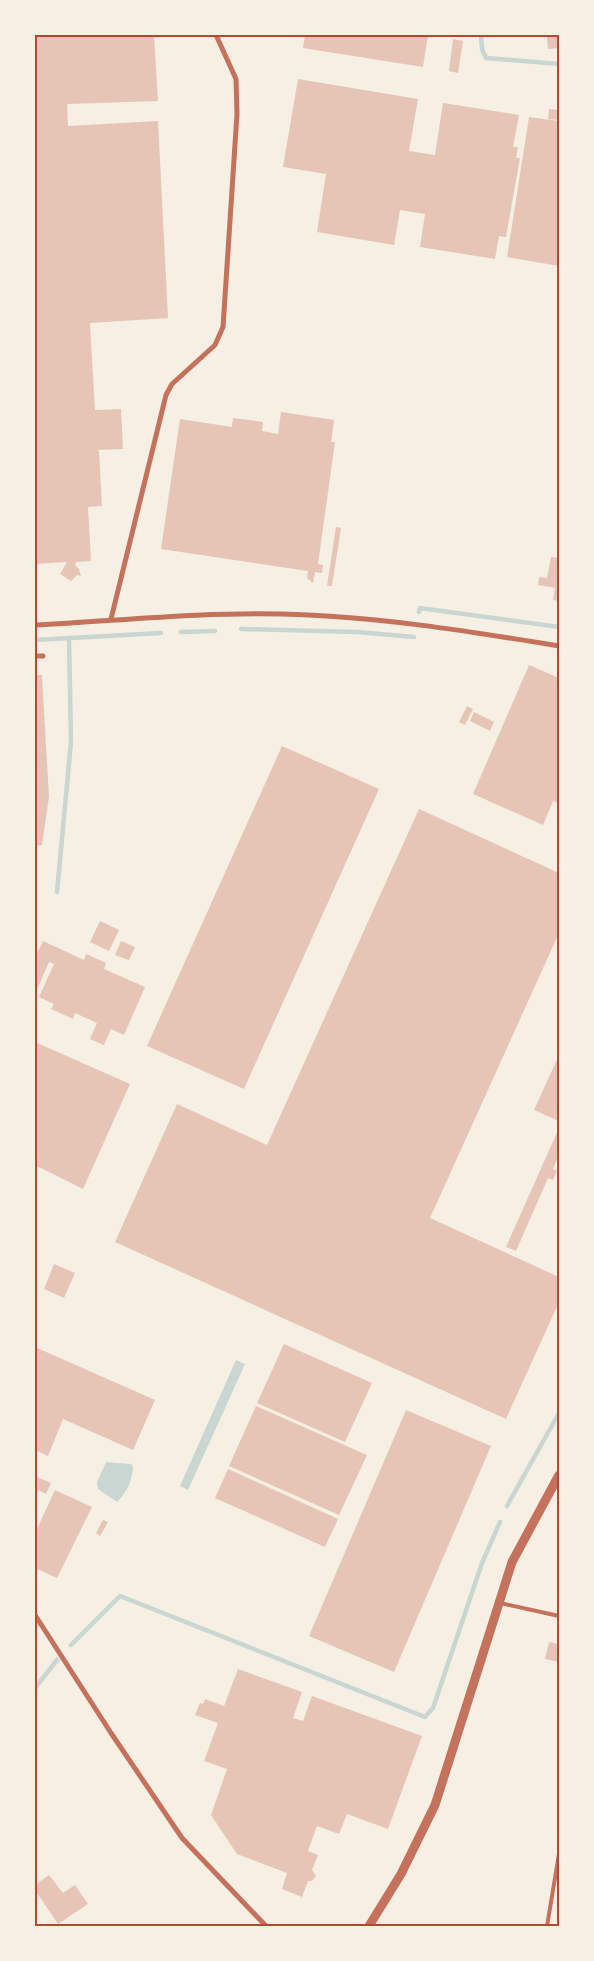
<svg xmlns="http://www.w3.org/2000/svg" width="594" height="1961" font-family="Commissioner,sans-serif">
<style>
.water{fill:#c9d6d2}
.lines{fill:none;stroke-linecap:round;stroke-linejoin:round}
.stream{stroke:#c9d6d2;stroke-width:4.5}
.building{fill:#e6c5b7}
.service{stroke:#c5725c;stroke-width:4}
.minor{stroke:#c5725c;stroke-width:5}
.tertiary{stroke:#c5725c;stroke-width:9}
.neatline{fill:none;stroke:#b5482f;stroke-width:2}
</style>
<rect width="100%" height="100%" fill="#f6efe4"/>
<path class="water" d="M236 1360 245 1364 188 1490 180 1486Z
M106 1462 131 1464 133 1467C132 1481 127 1492 117 1502L98 1489 97 1482Z"/>
<g class="lines">
<path class="stream" d="M481 35 482 49 486 58 559 64
M419 612 420 608 559 627
M241 629 357 632 414 637
M181 632 215 631
M35 640 161 633
M57 892 71 742 69 638
M507 1506 559 1413
M71 1645 120 1596 425 1717 433 1708 482 1563 500 1522
M35 1688 57 1660"/>
</g>
<path class="building" d="M35 35H154L158 101 67 104 68 126 158 121 168 318 90 323 95 410 121 409 123 449 97 450 99 451 102 506 88 507 91 561 76 562 75 565 79 569 81 576 77 575 71 581 60 574 67 562 35 564Z
M305 35H428L423 67 303 48Z
M559 36V48L548 49 547 37Z
M453 39 463 41 458 73 449 71Z
M298 79 418 99 409 151 435 155 443 103 519 115 513 147H518L516 158H520L506 237 499 236 495 259 420 247 425 214 400 210 394 245 317 232 326 174 283 167Z
M549 109 559 110V120L548 119Z
M529 117 559 121V266L507 257Z
M281 412 334 420 331 442H335L318 564 323 565 322 573 315 572 313 583 307 578 308 571 161 549 180 419 232 427 233 418 263 422 262 431 278 434Z
M336 527 341 528 332 586H327Z
M551 557 559 558V601L553 600 555 588 538 585 539 577 547 578Z
M529 665 559 678V803L553 801 543 825 473 794Z
M35 675H42L49 797 42 845 35 846Z
M467 706 473 709 465 725 459 722Z
M474 712 494 722 490 731 470 721Z
M282 746 379 789 244 1089 147 1046Z
M419 809 559 873V933L430 1218 559 1277V1302L506 1419 115 1242 177 1104 267 1145Z
M100 921 119 930 109 951 90 942Z
M43 941 84 960 86 954 106 963 104 969 145 987 124 1035 111 1029 104 1045 90 1039 97 1023 75 1013 73 1019 51 1009 54 1004 39 997 54 964 49 962 35 994V957Z
M121 941 135 947 129 960 115 955Z
M35 1042 130 1084 83 1189 35 1165Z
M559 1055V1121L534 1110Z
M559 1128V1154L553 1169 557 1171 553 1180 548 1178 516 1251 506 1247Z
M54 1264 75 1273 64 1298 44 1289Z
M284 1344 372 1383 345 1442 257 1403Z
M35 1347 155 1400 133 1450 63 1419 48 1456 35 1450Z
M256 1406 367 1455 339 1515 229 1466Z
M406 1410 491 1446 394 1672 309 1636Z
M228 1469 338 1519 325 1547 215 1498Z
M35 1476 51 1483 46 1494 38 1490 35 1498Z
M55 1490 92 1507 57 1578 35 1568V1533Z
M103 1520 108 1522 100 1536 96 1533Z
M549 1642 559 1644V1662L545 1659Z
M238 1669 302 1692 293 1718 303 1721 312 1696 422 1736 388 1829 347 1814 339 1834 317 1826 308 1851 318 1855 312 1870 316 1876 312 1881H308L302 1897 282 1889 287 1873 237 1854 211 1815 227 1769 204 1761 218 1723 195 1715 200 1703 203 1704 205 1699 224 1706Z
M49 1875 63 1893 75 1885 88 1904 58 1924 35 1890V1885Z"/>
<g class="lines">
<path class="service" d="M500 1603 559 1616
M547 1926 559 1854"/>
<path class="minor" d="M111 619 166 395 172 384 215 345 223 327 237 114 236 79 216 35
M35 625C117 621 198 612 281 614 375 616 467 631 559 646
M35 656H43
M35 1615 111 1733 182 1838 266 1926"/>
<path class="tertiary" d="M369 1926 401 1874 435 1805 512 1562 559 1475"/>
</g>
<rect width="594" height="1961" fill="none" stroke="#f6efe4" stroke-width="72"/>
<rect x="36" y="36" width="522" height="1889" class="neatline"/>
</svg>
